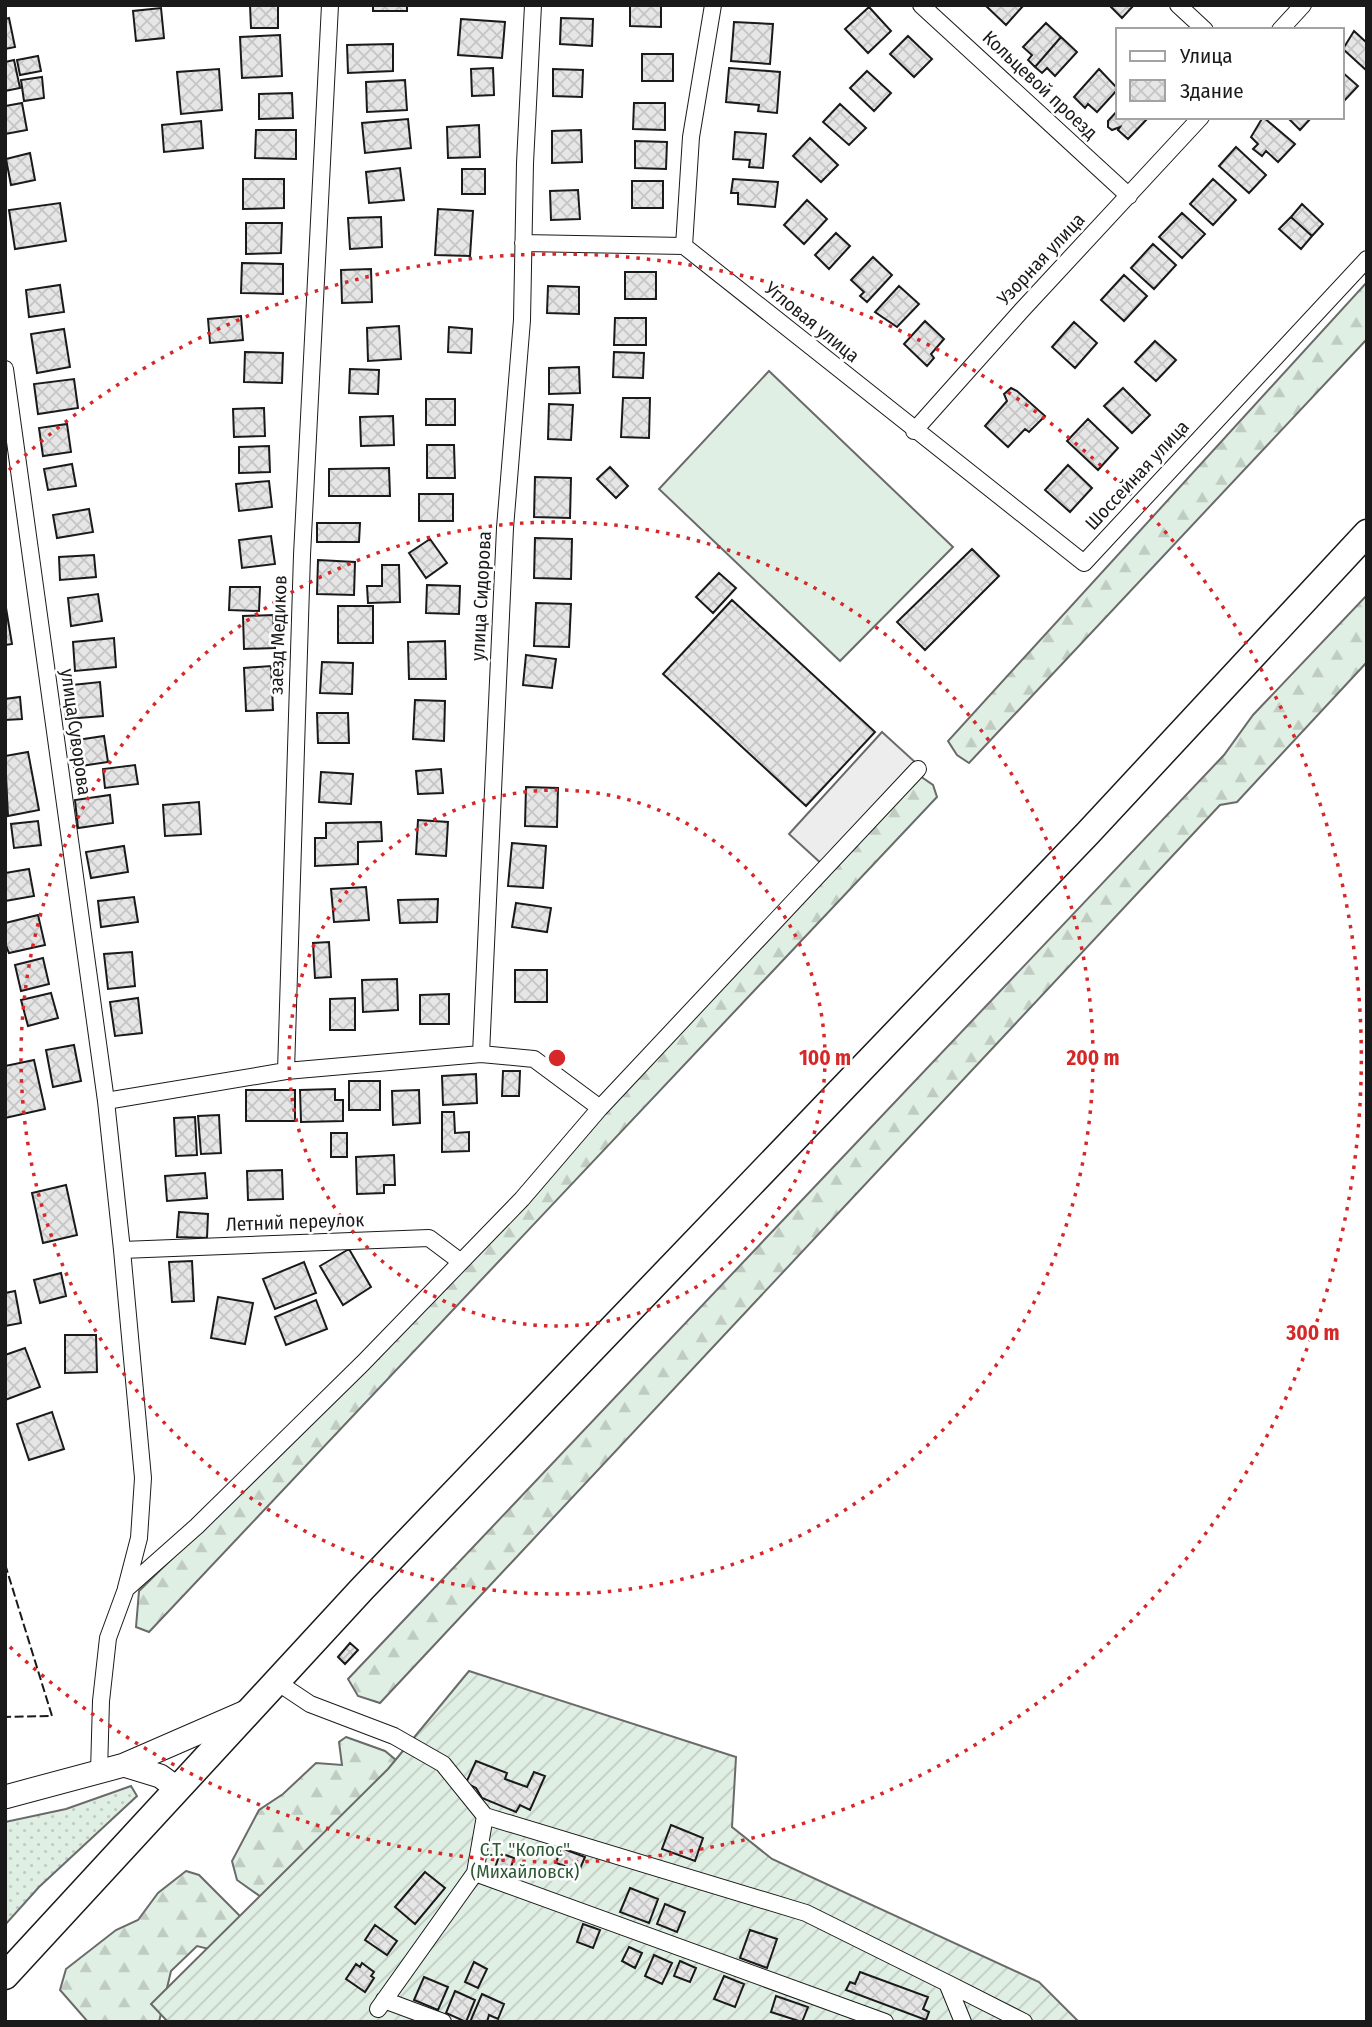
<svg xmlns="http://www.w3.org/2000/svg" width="1372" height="2027" font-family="'Fira Sans Condensed',sans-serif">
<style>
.grass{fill:url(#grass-dots);stroke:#6a6a6a;stroke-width:2}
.forest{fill:url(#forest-firs);stroke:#6a6a6a;stroke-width:2}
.garden{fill:url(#garden-furrows);stroke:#6a6a6a;stroke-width:2}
.pitch{fill:#e0efe3;stroke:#6a6a6a;stroke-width:2}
.parking{fill:#ededed;stroke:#6a6a6a;stroke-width:2}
.building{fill:url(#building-cross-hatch);stroke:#1a1a1a;stroke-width:2}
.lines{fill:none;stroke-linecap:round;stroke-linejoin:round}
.street-casing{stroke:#1a1a1a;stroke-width:18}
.secondary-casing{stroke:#1a1a1a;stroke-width:25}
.primary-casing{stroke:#1a1a1a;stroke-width:29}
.street{stroke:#fff;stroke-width:16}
.secondary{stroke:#fff;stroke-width:23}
.primary{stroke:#fff;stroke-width:26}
.fence{stroke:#1a1a1a;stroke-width:2;stroke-dasharray:9 3.5;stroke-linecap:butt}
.ring{fill:none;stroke:#d62828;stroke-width:3.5;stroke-dasharray:3.5 7}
.labels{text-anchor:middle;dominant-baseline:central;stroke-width:5;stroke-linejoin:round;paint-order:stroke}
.street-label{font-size:19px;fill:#1a1a1a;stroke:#fff}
.park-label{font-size:19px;fill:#2b5a34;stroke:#fff}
.centre{fill:#d62828;stroke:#fff;stroke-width:3.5}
.ring-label{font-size:21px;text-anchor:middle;font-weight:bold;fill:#d62828;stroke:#fff;stroke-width:5;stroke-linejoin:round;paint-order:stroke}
</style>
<defs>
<pattern id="grass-dots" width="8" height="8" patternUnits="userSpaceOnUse" patternTransform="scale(1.75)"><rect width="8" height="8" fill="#e0efe3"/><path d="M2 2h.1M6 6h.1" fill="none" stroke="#c0ccc2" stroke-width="1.8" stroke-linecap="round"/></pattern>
<pattern id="forest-firs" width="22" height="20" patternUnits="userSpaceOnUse" patternTransform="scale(1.75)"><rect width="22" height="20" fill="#e0efe3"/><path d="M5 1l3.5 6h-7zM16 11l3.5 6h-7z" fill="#c0ccc2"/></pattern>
<pattern id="garden-furrows" width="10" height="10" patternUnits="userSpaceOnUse" patternTransform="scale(1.75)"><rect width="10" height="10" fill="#e0efe3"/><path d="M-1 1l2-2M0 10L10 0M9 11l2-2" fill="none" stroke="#c0ccc2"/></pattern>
<pattern id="building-cross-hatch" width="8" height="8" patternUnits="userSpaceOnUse" patternTransform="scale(1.75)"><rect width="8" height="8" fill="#e6e6e6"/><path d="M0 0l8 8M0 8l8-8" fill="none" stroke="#c5c5c5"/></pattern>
</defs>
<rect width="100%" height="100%" fill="#fff"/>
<path class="grass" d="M131 1786 137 1796 39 1887 5 1925V1822L66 1809Z"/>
<path class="forest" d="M1367 282V339L969 763 957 755 948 741Z
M1367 595V662L1237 802 1220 805 380 1703 358 1696 348 1679 1224 755 1253 715Z
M920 776 933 785 937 797 149 1632 136 1627 139 1591 201 1530Z
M346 1737 385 1751 407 1769 271 1904 237 1880 232 1861 259 1810 283 1794 316 1763 342 1765 339 1742Z
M186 1871 199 1875 247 1923 221 1952 197 1946 171 1971 159 2022H88L60 1990 66 1969 116 1930 138 1920 158 1893Z"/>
<path class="garden" d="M469 1671 736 1757 732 1827 772 1859 1039 1982 1079 2022H168L151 2004 388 1769Z"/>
<path class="pitch" d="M769 371 953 547 840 661 659 489Z"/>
<path class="parking" d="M882 732 916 763 823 865 789 834Z"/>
<path class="building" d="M250 5H278V28H251Z
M373 5H407V11H373Z
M630 5H661V27L630 26Z
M985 5H1021L1023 6 1006 25Z
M1109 5H1134L1122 18Z
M869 7 891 31 868 53 845 29Z
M161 8 164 38 136 41 133 11Z
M9 18 15 47 5 49V19Z
M561 18 593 19 592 46 560 44Z
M461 19 505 22 502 58 458 55Z
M734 22 773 24 770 64 731 61Z
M1046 23 1061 37 1035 67 1028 60 1032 55 1023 47Z
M1354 31 1367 43V71L1343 49Z
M280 35 282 76 242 78 240 37Z
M908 36 932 59 914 77 890 54Z
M1061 37 1077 52 1055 76 1047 68 1042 73 1035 67Z
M393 44V71L348 73 347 45Z
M642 54H673V81H642Z
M38 56 41 71 20 75 17 60Z
M14 60 20 88 5 91V62Z
M493 68 494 95 472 96 471 69Z
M729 68 780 72 777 113 758 111 759 105 726 102Z
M219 69 222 110 181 114 177 72Z
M553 69 583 70 582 97 553 96Z
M1099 69 1118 89 1097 112 1088 104 1085 108 1074 97Z
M867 71 891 93 874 111 850 88Z
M1342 72 1358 86 1343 102 1342 101Z
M42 77 44 98 24 101 21 80Z
M405 80 407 110 367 112 366 82Z
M292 93 293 118 259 119V94Z
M22 103 27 130 5 134V106Z
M634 103H665V130L633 129Z
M840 104 866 128 849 145 823 122Z
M1118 110V117L1147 119 1128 139 1118 130 1120 127 1112 130 1108 127V121Z
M1263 117 1295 144 1278 162 1266 151 1262 156 1253 149 1258 144 1251 137Z
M1287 117H1312L1300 130Z
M408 119 411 148 365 153 362 123Z
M201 121 203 148 164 152 162 125Z
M479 125 480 157 448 158 447 127Z
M256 130H296V159L255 158Z
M581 130 582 162 552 163V131Z
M735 132 766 134 763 168 749 167 750 160 733 159Z
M810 138 838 165 821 182 793 156Z
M635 141 667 142 666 169 635 168Z
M1236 147 1266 175 1249 193 1219 166Z
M30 153 35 180 11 185 6 159Z
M400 168 404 200 369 203 366 172Z
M462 169H485V194H462Z
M243 179H284V208L243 209Z
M733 179 778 182 775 207 738 204V193H731Z
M1213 179 1236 200 1213 225 1190 204Z
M632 181H663V208H632Z
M578 190 580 219 551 220 550 191Z
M807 200 827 219 804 244 784 225Z
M60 203 66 241 15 249 9 210Z
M1302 204 1323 224 1312 236 1291 217Z
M438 209 473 211 470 256 435 255Z
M1182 213 1205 234 1182 258 1159 237Z
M381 217 382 247 350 249 348 218Z
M1291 217 1312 236 1301 249 1279 229Z
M246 223H282L281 253 246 254Z
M836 233 850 246 829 269 815 255Z
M1153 244 1176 265 1154 289 1131 268Z
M873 257 892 275 867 302 860 296 864 292 851 280Z
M242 263 283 264V294L241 293Z
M371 269 372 302 342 303 341 270Z
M625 272H656V299H625Z
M1124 275 1147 296 1124 321 1101 300Z
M60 285 64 312 29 317 26 290Z
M548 286 579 287V314L547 313Z
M899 286 919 304 897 327 875 312Z
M241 316 243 340 210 343 208 319Z
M615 318H646V345H614Z
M925 321 944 339 931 354 934 358 927 366 904 344Z
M1074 322 1097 343 1075 368 1052 347Z
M399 326 401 359 368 361 367 328Z
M449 327 472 329 471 353 448 352Z
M64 329 70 367 37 373 31 334Z
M1155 341 1176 360 1156 381 1135 362Z
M245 352 283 353 282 383 244 382Z
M614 352 644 353 643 378 613 377Z
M579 367 580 393 549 394V368Z
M350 369 379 370 378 394 349 393Z
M74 379 78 408 38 414 34 384Z
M1011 388 1017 391 1045 416 1029 432 1025 429 1008 447 985 426 1007 401 1004 394Z
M1123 388 1150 415 1132 433 1104 406Z
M623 398H650L649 438 621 437Z
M426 399H455V425H426Z
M549 404 573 405 571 440 548 439Z
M264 408 265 436 234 437 233 409Z
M393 416 394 445 361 446 360 417Z
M1088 419 1118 448 1098 470 1067 441Z
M67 424 71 452 43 456 39 428Z
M427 445H454L455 478H427Z
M269 446 270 472 239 473V447Z
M72 464 76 486 48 490 44 469Z
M1068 465 1092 488 1070 512 1045 490Z
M610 467 628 486 616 498 597 479Z
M389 468 390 496H329V469Z
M535 477 571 478 570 518 534 517Z
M269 481 272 507 239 511 236 484Z
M419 494H453V521H419Z
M89 509 93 532 57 538 53 515Z
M317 523H360L359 542H317Z
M271 536 275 564 242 568 239 540Z
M535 538 572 539 571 579 534 578Z
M430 539 447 563 426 578 409 553Z
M972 549 999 576 925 650 897 622Z
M94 555 96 577 60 580 59 557Z
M318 560 355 562 354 595 317 594Z
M382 565H399L400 602 368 603 367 586H382Z
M719 573 736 588 713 613 696 597Z
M427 585 460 586 459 614 426 613Z
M230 587H260L259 611 229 610Z
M98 594 102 621 71 626 68 598Z
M732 600 875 732 806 806 663 674Z
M5 602 12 644 5 645Z
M536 603 571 604 569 647 534 646Z
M338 606H373V643H338Z
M273 615 275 648 244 649 243 616Z
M114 638 116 667 75 671 73 642Z
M445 641 446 679H409L408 642Z
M526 655 556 659 552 688 523 685Z
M322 662 353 663 352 694 320 693Z
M271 666 273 710 246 711 244 668Z
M100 682 103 716 66 719 63 686Z
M20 697 22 719 5 720V699Z
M415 700 445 701 444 741 413 739Z
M317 713H348L349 743H318Z
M104 736 108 762 74 767 70 741Z
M28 752 39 810 8 816 5 756Z
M135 765 138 784 105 788 103 769Z
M441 769 443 793 418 794 416 771Z
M321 772 353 774 351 804 319 802Z
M526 787 558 788 557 827 525 826Z
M110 795 113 823 78 828 75 800Z
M199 802 201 834 165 836 163 805Z
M418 820 448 822 446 856 416 854Z
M38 821 41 845 14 848 11 824Z
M381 822 382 841 358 842V864L315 866V838H326V823Z
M512 843 546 846 543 888 508 886Z
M124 846 128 872 91 878 86 852Z
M29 869 34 896 5 901V873Z
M366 887 369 920 334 922 331 889Z
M134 897 138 922 101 927 98 901Z
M438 899 437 922 400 923 398 900Z
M516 903 551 908 547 932 512 927Z
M38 915 45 945 9 953 5 943V923Z
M329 942 331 977 315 978 313 943Z
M132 952 135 986 108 989 104 954Z
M43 958 49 984 21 991 15 965Z
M515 970H547V1002H515Z
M397 979 398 1010 363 1012 362 980Z
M51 993 58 1018 28 1026 21 1000Z
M449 994V1024H420V995Z
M138 998 142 1033 115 1036 110 1002Z
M355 998V1030H330V999Z
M74 1045 81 1081 53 1087 46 1050Z
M34 1060 45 1109 5 1118V1066Z
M503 1071H520L519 1096H502Z
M476 1074 477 1103 443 1105 442 1076Z
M349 1081H380V1110H349Z
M335 1089V1100H343V1121L301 1122 300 1090Z
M246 1090H295V1121H246Z
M419 1090 420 1123 393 1125 392 1091Z
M442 1112H454L455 1133 469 1132V1151L442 1152Z
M219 1115 221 1153 201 1154 198 1116Z
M195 1117 197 1155 176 1156 174 1118Z
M331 1133H347V1157H331Z
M394 1155 395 1185H384V1193L357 1194 356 1157Z
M282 1170 283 1199 248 1200 247 1171Z
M205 1173 207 1198 167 1201 165 1176Z
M66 1185 77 1235 43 1243 32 1193Z
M179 1212 208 1214 207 1238 177 1237Z
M349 1249 371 1287 343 1305 320 1266Z
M192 1261 194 1301 172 1302 169 1262Z
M304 1262 316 1293 275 1309 263 1279Z
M61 1273 66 1296 40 1303 34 1280Z
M15 1291 21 1323 5 1326V1293Z
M218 1297 253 1303 245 1344 211 1338Z
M316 1300 327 1329 286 1345 275 1317Z
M65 1335H96L97 1372 65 1373Z
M25 1348 40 1387 5 1400V1355Z
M52 1412 64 1449 29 1460 17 1424Z
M350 1643 358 1650 345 1664 338 1657Z
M476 1761 507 1773 505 1779 527 1787 534 1772 545 1776 530 1810 520 1805 516 1812 482 1798 476 1788 466 1783Z
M671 1825 703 1838 695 1861 662 1849Z
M561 1848 585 1857 579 1871 556 1863Z
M500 1853 514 1858 508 1876 494 1871Z
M425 1872 445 1888 415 1924 395 1907Z
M630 1888 658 1899 649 1923 620 1912Z
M665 1904 685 1912 677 1932 657 1924Z
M583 1924 600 1930 593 1948 577 1942Z
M375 1925 397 1941 387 1955 365 1940Z
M750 1930 777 1939 767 1968 740 1958Z
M629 1947 642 1953 635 1968 622 1961Z
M654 1955 672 1963 662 1984 645 1976Z
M680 1961 696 1968 690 1982 674 1976Z
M474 1962 487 1969 478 1988 465 1982Z
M362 1963 374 1972 371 1976 374 1978 365 1992 346 1979 356 1964 360 1967Z
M860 1972 928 1997 923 2009 929 2012 926 2020 846 1990 850 1982 855 1984Z
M724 1976 744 1984 735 2007 714 1999Z
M424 1977 448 1987 438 2010 414 2000Z
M455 1991 475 2000 466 2022 446 2013Z
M482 1994 504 2004 498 2019 489 2015 487 2022H470Z
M776 1996 808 2007 802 2022 771 2012Z"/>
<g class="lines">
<defs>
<path id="street" d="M330 5 302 555 286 1071 481 1054
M533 5 525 163 522 320 505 528 481 1054 534 1059 600 1108
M921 5 1129 196
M1178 5 1205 30
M1280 30 1303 5
M523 243 684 246 691 137 713 5
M684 246 1084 563 1367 259
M5 369 106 1101 122 1250 143 1478 139 1538 126 1588
M914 431 1022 310 1201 117
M106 1101 286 1071
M122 1250 429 1238 461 1262
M277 1682 310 1704 394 1736 443 1764 485 1816 475 1873 378 2009
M99 1772 101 1701 108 1638 126 1589 197 1526 363 1363 522 1199 600 1108 918 769
M485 1816 806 1913 947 1983 963 2022
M475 1873 885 2022
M947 1983 1024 2022
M384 2000 443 2022"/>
<path id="secondary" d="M124 1765 160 1776 178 1789
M5 1797 124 1765 248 1711"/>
<path id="primary" d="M5 1976 362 1589 1088 833 1367 533"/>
</defs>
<use href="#street" class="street-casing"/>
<use href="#secondary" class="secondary-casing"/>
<use href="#primary" class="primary-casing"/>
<use href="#street" class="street"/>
<use href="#secondary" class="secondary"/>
<use href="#primary" class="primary"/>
<path class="fence" d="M5 1564 52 1716 5 1717"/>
</g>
<g class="ring">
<circle cx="557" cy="1058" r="268"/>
<circle cx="557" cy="1058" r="536"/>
<path d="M9 470A804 804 0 1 1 9 1646"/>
</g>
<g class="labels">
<g class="street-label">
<text transform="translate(1040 85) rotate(43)">Кольцевой проезд</text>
<text transform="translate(1041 259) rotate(-47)">Узорная улица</text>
<text transform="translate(812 322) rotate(39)">Угловая улица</text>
<text transform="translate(1137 475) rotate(-47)">Шоссейная улица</text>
<text transform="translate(481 596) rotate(-87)">улица Сидорова</text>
<text transform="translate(278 635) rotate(-88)">заезд Медиков</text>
<text transform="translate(76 732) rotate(82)">улица Суворова</text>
<text transform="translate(295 1222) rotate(-2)">Летний переулок</text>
</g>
<g class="park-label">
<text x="525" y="1849">С.Т. "Колос"<tspan x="525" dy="22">(Михайловск)</tspan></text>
</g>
</g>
<circle cx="557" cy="1058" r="10" class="centre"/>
<g class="ring-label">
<text x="825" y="1065">100 m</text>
<text x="1093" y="1065">200 m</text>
<text x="1313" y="1340">300 m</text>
</g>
<rect width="1372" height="2027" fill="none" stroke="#1a1a1a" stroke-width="14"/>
<rect x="1116" y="28" width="228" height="91" fill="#ffffff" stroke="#a3a3a3" stroke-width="2"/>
<rect x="1130" y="51" width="35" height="10" fill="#ffffff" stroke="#a3a3a3" stroke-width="2"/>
<text x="1180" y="63" font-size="21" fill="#1a1a1a">Улица</text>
<rect x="1130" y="80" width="35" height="21" fill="url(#building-cross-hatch)" stroke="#a3a3a3" stroke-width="2"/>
<text x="1180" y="98" font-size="21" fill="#1a1a1a">Здание</text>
</svg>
